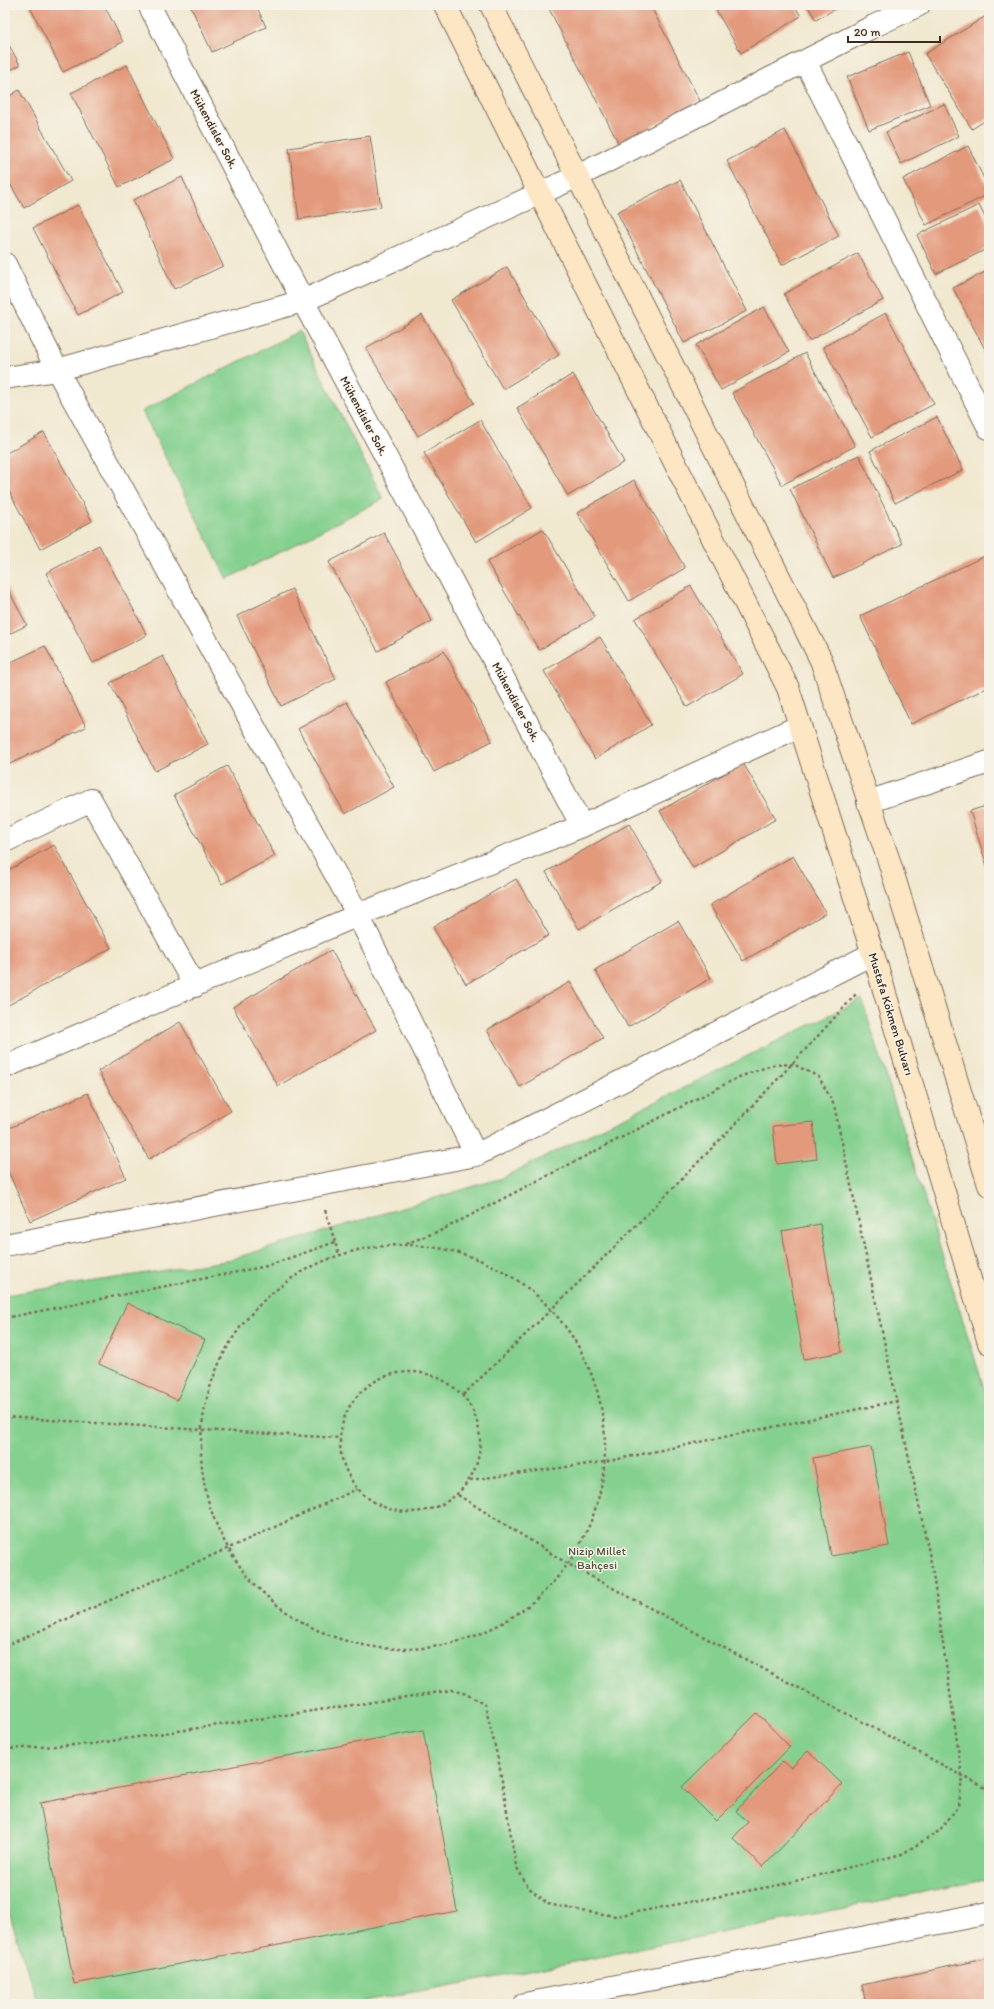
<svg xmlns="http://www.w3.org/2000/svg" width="994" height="2009" font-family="Itim,sans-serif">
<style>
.green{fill:#84d08e;stroke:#607d56}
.building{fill:#e3997b}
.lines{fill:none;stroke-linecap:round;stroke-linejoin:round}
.minor-casing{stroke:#7b6c5c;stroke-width:24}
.secondary-casing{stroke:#7b6c5c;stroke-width:24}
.path{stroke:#7b6c5c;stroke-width:2.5;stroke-dasharray:3 3;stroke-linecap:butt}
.minor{stroke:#fff;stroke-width:22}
.secondary{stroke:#fce6c4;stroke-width:22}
.labels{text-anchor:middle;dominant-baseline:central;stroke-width:3;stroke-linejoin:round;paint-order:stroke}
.street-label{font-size:12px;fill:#3b2a1e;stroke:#f7f3e8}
.park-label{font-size:12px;fill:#4d543a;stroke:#f7f3e8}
</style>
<rect width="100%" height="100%" fill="#f7f3e8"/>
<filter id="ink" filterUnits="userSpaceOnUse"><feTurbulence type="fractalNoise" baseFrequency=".025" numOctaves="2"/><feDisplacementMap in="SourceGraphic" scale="8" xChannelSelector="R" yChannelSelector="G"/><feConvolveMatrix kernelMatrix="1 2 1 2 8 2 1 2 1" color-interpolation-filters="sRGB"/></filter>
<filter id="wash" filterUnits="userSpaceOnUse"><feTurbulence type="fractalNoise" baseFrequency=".012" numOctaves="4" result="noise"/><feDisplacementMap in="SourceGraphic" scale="16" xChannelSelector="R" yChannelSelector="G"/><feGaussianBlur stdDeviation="0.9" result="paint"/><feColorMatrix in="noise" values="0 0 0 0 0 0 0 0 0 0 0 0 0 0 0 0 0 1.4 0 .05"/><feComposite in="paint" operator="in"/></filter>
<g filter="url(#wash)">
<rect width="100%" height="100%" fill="#f1e8d0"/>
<path class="green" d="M299 331 383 499 227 579 142 411Z
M862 999 989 1404V1879L509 1975 347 2004H38L5 1900V1295L225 1261 502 1178Z"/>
<g id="blocks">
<path class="building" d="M29 5H104L123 42 63 72Z
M190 5H256L266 27 212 52Z
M547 5H650L700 101 619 144Z
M713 5H794L801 16 741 53Z
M807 5H842L816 20Z
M986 16 989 21V118L972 129 925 54Z
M5 38 20 65 5 73Z
M908 52 930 105 869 130 847 77Z
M127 65 174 159 119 187 71 93Z
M19 90 71 181 24 208 5 175V99Z
M944 104 959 136 901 164 886 132Z
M785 130 839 236 782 265 727 161Z
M370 136 381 207 299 219 289 148Z
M968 146 989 189V194L926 225 903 179Z
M182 177 223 266 174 289 133 200Z
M680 180 747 311 684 343 617 212Z
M78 205 123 292 78 315 33 228Z
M979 205 989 226V248L936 274 917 235Z
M858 253 883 300 809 341 784 294Z
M507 267 559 355 503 389 451 300Z
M989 270V357L953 288Z
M764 307 789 352 721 390 696 345Z
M886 313 934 404 872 437 823 347Z
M422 315 474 403 418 436 366 348Z
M805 353 855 446 782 485 732 393Z
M573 374 624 462 568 496 517 408Z
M937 417 963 470 895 503 870 451Z
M480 420 532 508 476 542 424 453Z
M44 432 92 521 40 549 5 484V454Z
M859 455 902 544 833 578 790 489Z
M634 480 685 568 629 601 577 513Z
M543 529 595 617 539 650 487 562Z
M384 533 432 621 378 651 329 562Z
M99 545 147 635 93 663 46 573Z
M989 554V687L911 724 860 616Z
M5 584 27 625 5 636Z
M691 586 743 674 687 707 635 619Z
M292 589 336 679 281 706 237 616Z
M600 637 651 725 595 759 544 671Z
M45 646 86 727 10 764 5 753V665Z
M444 651 492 741 434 772 386 682Z
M163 656 208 744 155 771 110 683Z
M347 702 394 787 345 814 298 729Z
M743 763 776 819 693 868 660 811Z
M227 766 275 856 222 884 174 795Z
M989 805V873L970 811Z
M629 824 662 881 579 929 546 872Z
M54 845 111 948 5 1007V872Z
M793 856 826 913 743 961 710 905Z
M516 879 549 935 466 984 433 927Z
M678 921 711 978 628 1027 595 970Z
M331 950 376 1030 278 1086 233 1007Z
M570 982 603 1038 520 1087 487 1030Z
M180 1022 231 1111 149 1159 98 1071Z
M88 1093 126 1178 30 1221 5 1164V1130Z
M813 1122 817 1159 777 1164 773 1126Z
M820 1224 842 1352 804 1359 782 1231Z
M127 1303 205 1340 177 1400 99 1364Z
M871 1447 889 1546 831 1556 813 1458Z
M757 1713 790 1747 716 1821 682 1787Z
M423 1730 457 1911 74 1984 40 1803Z
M808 1751 842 1784 763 1867 733 1838 748 1822 736 1811 783 1761 791 1768Z
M989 1958V2004H866L862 1985Z"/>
</g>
</g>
<g filter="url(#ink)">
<use href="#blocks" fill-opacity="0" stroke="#7b6c5c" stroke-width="1"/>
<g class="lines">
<defs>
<path id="minor" d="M149 5 303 301 582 826
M805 61 989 428
M5 264 57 370 358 915 476 1155 872 954
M5 378 57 370 303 301 578 176 874 26 919 5
M868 802 989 762
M5 841 91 800 195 986
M5 1067 358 915 582 826 800 726
M5 1245 476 1155
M525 2004 989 1913"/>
<path id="secondary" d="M445 5 788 688 878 970 989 1343
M491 5 821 660 888 858 989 1185"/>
</defs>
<use href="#minor" class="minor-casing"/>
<use href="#secondary" class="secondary-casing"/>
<path class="path" d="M325 1210 339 1255
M201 1447a202 202 0 1 1 404 0a202 202 0 1 1-404 0Z
M5 1318 267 1266 335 1242
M340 1442a70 70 0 1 1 140 0a70 70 0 1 1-140 0Z
M463 1395C598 1265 731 1133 856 994
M5 1417 203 1430 340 1438
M470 1480 604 1462 897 1401
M458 1495 568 1564 989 1790
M5 1646 229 1548 357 1489
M5 1749 91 1744 453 1690 466 1694 485 1705 499 1763 516 1866 528 1887 548 1904 582 1911 616 1916 784 1884 902 1854 939 1831 959 1806 962 1776 932 1567 834 1105 819 1077 793 1064 772 1065 739 1077 442 1230 405 1244"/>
<use href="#minor" class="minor"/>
<use href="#secondary" class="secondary"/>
</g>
</g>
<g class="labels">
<g class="street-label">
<text transform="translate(214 129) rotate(62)">Mühendisler Sok.</text>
<text transform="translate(364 416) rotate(62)">Mühendisler Sok.</text>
<text transform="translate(516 702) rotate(62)">Mühendisler Sok.</text>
<text transform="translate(891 1014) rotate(73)">Mustafa Kökmen Bulvarı</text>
</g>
<g class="park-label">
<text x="597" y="1551">Nizip Millet<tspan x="597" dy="14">Bahçesi</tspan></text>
</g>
</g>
<rect width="994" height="2009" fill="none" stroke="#f7f3e8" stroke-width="20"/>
<path d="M848 36v6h92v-6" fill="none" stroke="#3b2a1e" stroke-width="2"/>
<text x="854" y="36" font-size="12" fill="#3b2a1e" stroke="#f7f3e8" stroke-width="3" paint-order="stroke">20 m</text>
</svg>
